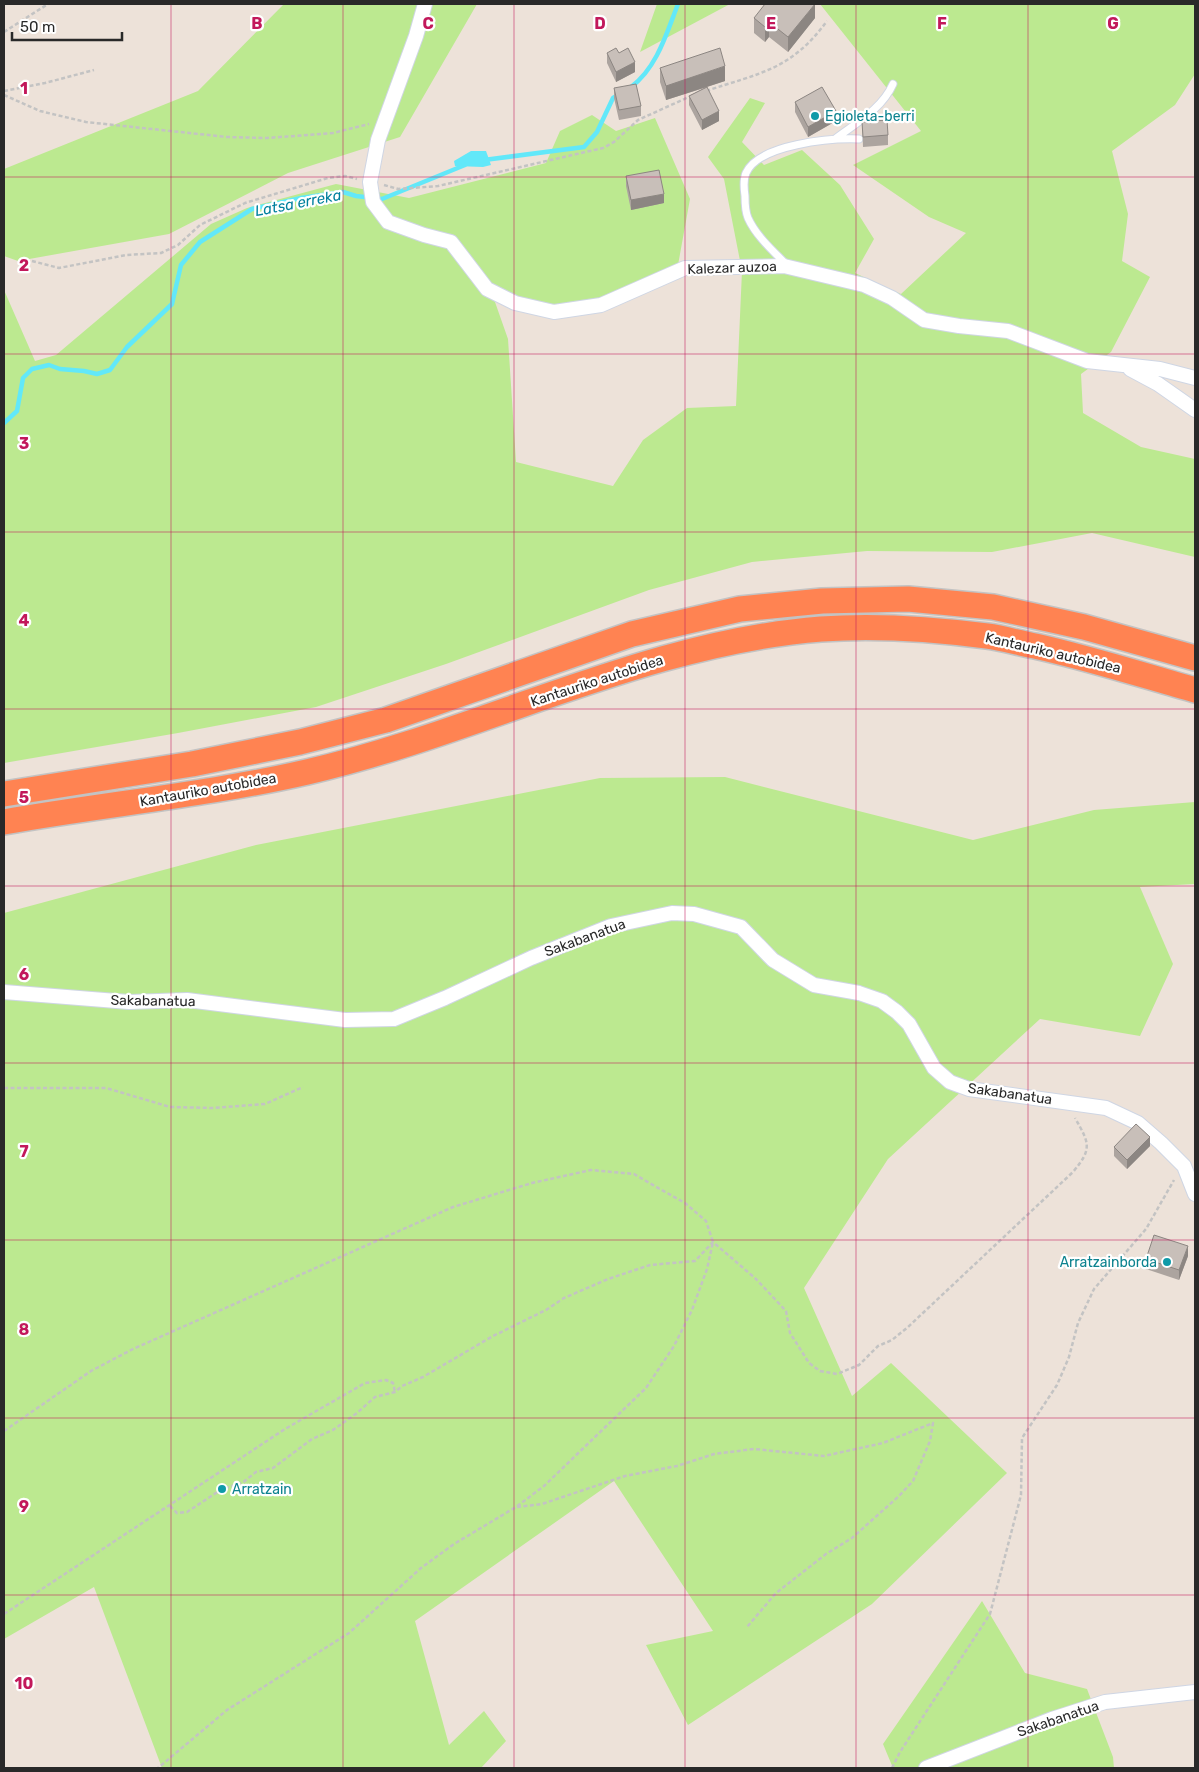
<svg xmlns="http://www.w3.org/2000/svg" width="1199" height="1772" font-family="Rubik,sans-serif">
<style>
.green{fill:#bce990}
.water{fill:#62e8f9}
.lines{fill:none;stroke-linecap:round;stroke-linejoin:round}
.stream{stroke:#62e8f9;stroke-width:4.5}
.lane-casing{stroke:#cfd6e4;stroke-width:9}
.street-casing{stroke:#cfd6e4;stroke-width:16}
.highway-casing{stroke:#c3c3c3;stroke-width:28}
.path{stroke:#c3c3c3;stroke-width:2.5;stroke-dasharray:4 2.5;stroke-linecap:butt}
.lane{stroke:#fff;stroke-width:7}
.street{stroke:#fff;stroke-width:14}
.highway{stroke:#ff8352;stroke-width:25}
.wall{fill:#aca49f}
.shaded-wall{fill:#8c8682}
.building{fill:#c8bfb9;stroke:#8c8682}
.grid{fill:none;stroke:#c2185b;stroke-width:1;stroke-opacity:0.55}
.culture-dot{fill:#0f9aa8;stroke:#fff;stroke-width:2}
.labels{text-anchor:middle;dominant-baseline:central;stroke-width:4.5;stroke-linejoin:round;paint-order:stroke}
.culture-label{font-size:14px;fill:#0d838f;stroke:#fff;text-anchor:start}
.street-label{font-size:14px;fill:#292929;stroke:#fff}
.water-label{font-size:15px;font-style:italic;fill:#02809e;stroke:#fff}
.grid-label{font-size:16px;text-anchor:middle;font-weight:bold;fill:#c2185b;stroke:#fff;stroke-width:4.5;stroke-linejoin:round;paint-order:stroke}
</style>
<rect width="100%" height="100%" fill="#ede2d9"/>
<path class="green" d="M284 4H477L400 137 288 173 169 234 18 261 4 256V169L198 91Z
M657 4H730L640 52Z
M820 4H1195V74L1175 105 1112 151 1128 214 1122 261 1150 277 1111 352 1081 374 1083 413 1141 447 1195 459V557L1092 533 992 552 867 551 752 562 649 590 446 664 316 707 178 733 4 763V290L35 361 56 355 211 224 247 208 336 184 409 198 546 163 560 131 592 115 616 131 655 118 690 199 678 265C639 283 599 305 555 307 536 308 507 293 489 285L508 339 516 462 613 486 643 440 687 408 736 406 742 271 724 179 708 157 750 98 765 103 742 142 764 165 802 150 840 185 874 239 855 273 901 294 966 233 929 217 853 165 921 131Z
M725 777 973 840 1094 810 1195 802V884L1140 887 1173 964 1140 1036 1040 1019 888 1159 804 1288 852 1396 891 1363 1007 1473 872 1604 688 1725 646 1645 713 1631 614 1481 415 1621 449 1745 484 1711 506 1741 481 1768H162L94 1587 4 1639V913L256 845 600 778Z
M982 1601 1025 1673 1087 1689 1113 1757 1114 1768H893L883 1744Z"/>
<path class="water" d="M471 151H486L491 165 483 167 455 166 454 161Z"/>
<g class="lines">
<path class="stream" d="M631 87C657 68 667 32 678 4
M484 160 584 147 597 132 613 98 618 95
M4 423 17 411 23 378 32 369 49 365 60 369 84 371 97 374 110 370 127 347 172 304 181 265 200 242 252 209 301 198 343 192 356 196 382 199 465 165"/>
<defs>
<path id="lane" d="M835 139C856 123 882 109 893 84
M787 265C774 252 756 236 748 218 745 211 745 204 745 196 744 189 743 180 746 173 759 144 831 138 859 139"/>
<path id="street" d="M425 4 416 36 378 140 370 182 373 202 388 222 424 235 451 242 487 289 515 303 554 312 601 305 685 268 784 266 864 285 892 298 924 320 959 326 1008 331 1087 361 1160 369 1195 378
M1130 369 1158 384 1195 410
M4 992 129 1002 187 1000 345 1020 394 1019 445 998 531 958 611 926 672 913 694 914 741 927 773 960 814 985 859 993 882 1001 897 1012 909 1024 934 1068 950 1082 969 1089 1106 1108 1138 1123 1161 1143 1184 1166 1195 1194
M926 1768 1052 1719 1105 1702 1195 1692"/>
<path id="highway" d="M4 794 192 764 300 742 386 720 632 634 740 609 822 601 908 599 993 607 1084 627 1195 658
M4 822C105 804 207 795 307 772 480 732 643 643 821 629 876 625 933 629 987 636 1003 638 1019 643 1035 646 1089 658 1142 675 1195 690"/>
</defs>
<use href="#lane" class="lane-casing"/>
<use href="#street" class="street-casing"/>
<use href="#highway" class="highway-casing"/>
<path class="path" d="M4 32 48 4
M4 91 45 83 94 70
M706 91C760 73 791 70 827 21
M4 95 40 111 86 122 227 137 267 138 333 133 369 124
M384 185 398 189 438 186 603 148 614 142 638 120 691 96
M32 261 59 268 126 255 161 253 178 245 200 225 245 203 328 178 345 176 357 179
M4 1088H106L170 1107 212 1108 265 1104 303 1087
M4 1431 91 1371 133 1349 453 1207 532 1183 591 1170 634 1174 660 1189 685 1203 706 1221 713 1242 707 1269 692 1310 674 1346 646 1388 597 1435 544 1486 516 1507 454 1544 421 1568 349 1633 227 1710 158 1768
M170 1506 177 1513 187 1512 222 1489 242 1483 256 1472 273 1468 312 1439 333 1430 357 1413 375 1397 395 1392 402 1386 423 1377 493 1336 546 1310 564 1298 608 1279 650 1265 695 1261 713 1242 756 1279 786 1311 790 1333 809 1363 820 1371 837 1374 859 1365 878 1346 892 1340 908 1327 1073 1172C1092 1149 1090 1144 1075 1118
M517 1507 542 1504 625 1476 677 1466 714 1454 754 1449 824 1456 883 1443 933 1423 930 1441 913 1481 899 1496 852 1538 826 1554 776 1593 747 1627
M4 1614 285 1429 365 1383 386 1380 393 1383 395 1392
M892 1768 900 1752 990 1614 1021 1495 1022 1438 1057 1385 1069 1357 1078 1323 1094 1289 1146 1229 1174 1180"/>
<use href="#lane" class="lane"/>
<use href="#street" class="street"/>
<use href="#highway" class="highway"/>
</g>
<path class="wall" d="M754 18H815L788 52 769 37 765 42 754 33Z
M607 53H619L635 72 616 82 607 63Z
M660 68 725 81 707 87 719 121 702 130 689 105V96L704 88 666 100 660 82Z
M614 88 641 106V116L619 120 614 98Z
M795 102 836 121 808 137 795 112Z
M862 122 888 135V145L863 147Z
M626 176 664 203 631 210 626 186Z
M1150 1146 1127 1169 1114 1156V1147Z
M1188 1256 1179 1280 1146 1269V1259Z"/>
<path class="shaded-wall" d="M815 4V18L788 52V37Z
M769 22V37L765 42V27Z
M635 62V72L616 82V72Z
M725 66V81L666 100V86Z
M719 111V121L702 130V120Z
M836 111V121L808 137V127Z
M664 194V203L631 210V200Z
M1150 1137V1146L1127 1169V1160Z
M1188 1246V1256L1179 1280V1270Z"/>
<path class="building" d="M765 4H815L788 37 769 22 765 27 754 18Z
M616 48 619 53 628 48 635 62 616 72 607 53Z
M720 48 725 66 666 86 660 68Z
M636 84 641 106 619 110 614 88Z
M707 87 719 111 702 120 689 96Z
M822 87 836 111 808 127 795 102Z
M887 120 888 135 863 137 862 122Z
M659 170 664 194 631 200 626 176Z
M1136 1124 1150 1137 1127 1160 1114 1147Z
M1154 1235 1188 1246 1179 1270 1146 1259Z"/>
<path class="grid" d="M171 4V1768M343 4V1768M514 4V1768M685 4V1768M856 4V1768M1028 4V1768M4 177H1195M4 354H1195M4 532H1195M4 709H1195M4 886H1195M4 1063H1195M4 1240H1195M4 1418H1195M4 1595H1195"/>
<g class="culture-dot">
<circle cx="815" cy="116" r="5"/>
<circle cx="1167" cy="1262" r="5"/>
<circle cx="222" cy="1489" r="5"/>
</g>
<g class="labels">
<g class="culture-label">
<text x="825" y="116">Egioleta-berri</text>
<text x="1157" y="1262" text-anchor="end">Arratzainborda</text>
<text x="232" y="1489">Arratzain</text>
</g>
<g class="street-label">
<text transform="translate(732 268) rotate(-2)">Kalezar auzoa</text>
<text transform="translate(1053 653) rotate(13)">Kantauriko autobidea</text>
<text transform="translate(597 681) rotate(-18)">Kantauriko autobidea</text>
<text transform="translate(208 790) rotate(-10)">Kantauriko autobidea</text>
<text transform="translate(585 938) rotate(-20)">Sakabanatua</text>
<text transform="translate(153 1001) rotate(1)">Sakabanatua</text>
<text transform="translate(1010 1094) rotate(8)">Sakabanatua</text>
<text transform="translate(1058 1719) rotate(-19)">Sakabanatua</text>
</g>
<g class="water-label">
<text transform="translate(298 203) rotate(-11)">Latsa erreka</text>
</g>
</g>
<g class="grid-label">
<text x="257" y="29">B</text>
<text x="428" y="29">C</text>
<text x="600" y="29">D</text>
<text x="771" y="29">E</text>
<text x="942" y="29">F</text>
<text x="1113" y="29">G</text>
<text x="24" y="94">1</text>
<text x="24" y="271">2</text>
<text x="24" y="449">3</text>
<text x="24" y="626">4</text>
<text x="24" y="803">5</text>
<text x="24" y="980">6</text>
<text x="24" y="1157">7</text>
<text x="24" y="1335">8</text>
<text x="24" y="1512">9</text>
<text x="24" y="1689">10</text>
</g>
<rect width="1199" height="1772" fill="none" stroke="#292929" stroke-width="10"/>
<path d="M12 32v8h110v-8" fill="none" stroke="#292929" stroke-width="2.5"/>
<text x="20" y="32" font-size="15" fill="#292929" stroke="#ffffff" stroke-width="4" paint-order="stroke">50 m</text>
</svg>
